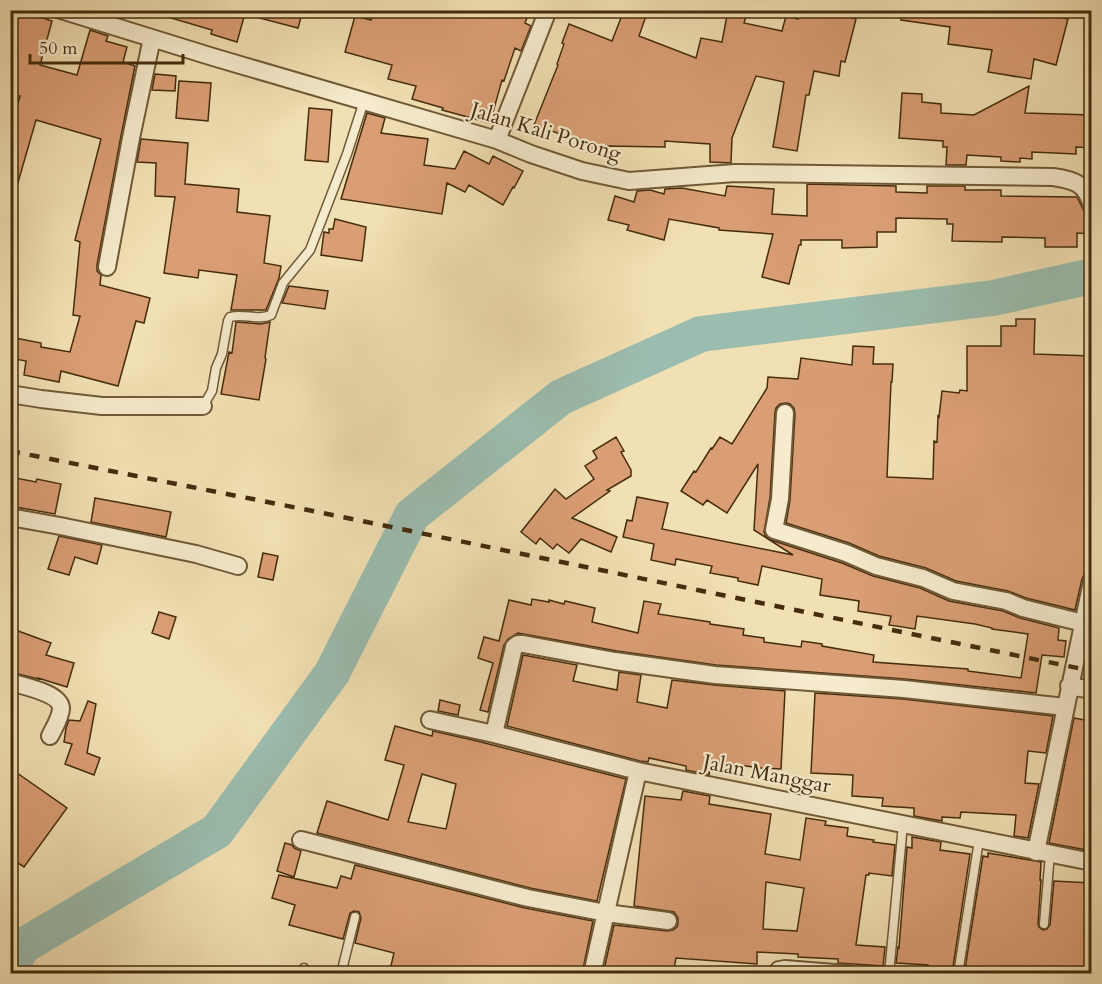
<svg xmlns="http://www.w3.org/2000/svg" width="1102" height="984" font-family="Cardo,serif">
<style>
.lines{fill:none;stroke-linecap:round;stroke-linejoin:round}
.river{stroke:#9bbdaf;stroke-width:36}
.building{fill:#da9e74;stroke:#452c0d;stroke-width:1.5;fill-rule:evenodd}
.lane-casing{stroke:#705936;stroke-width:11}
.street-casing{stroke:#705936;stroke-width:20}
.lane{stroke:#f6ebce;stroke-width:8}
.street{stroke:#f6ebce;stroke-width:16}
.rail{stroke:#452c0d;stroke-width:4.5;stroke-dasharray:10 10;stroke-linecap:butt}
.labels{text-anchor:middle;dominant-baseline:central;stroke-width:4.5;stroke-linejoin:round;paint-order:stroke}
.street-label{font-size:21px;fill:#452c0d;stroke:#f6ebce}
</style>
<rect width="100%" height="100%" fill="#f1e0b3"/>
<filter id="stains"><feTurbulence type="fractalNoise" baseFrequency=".00333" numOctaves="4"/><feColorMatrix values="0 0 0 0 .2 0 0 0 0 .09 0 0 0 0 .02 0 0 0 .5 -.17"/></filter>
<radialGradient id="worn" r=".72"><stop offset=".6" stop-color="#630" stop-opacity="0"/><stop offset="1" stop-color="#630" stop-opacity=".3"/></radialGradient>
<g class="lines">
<path class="river" d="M10 967 23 946 217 831 332 673 412 515 561 397 701 334 993 298 1092 276"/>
</g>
<path class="building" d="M10 10H18L52 21 40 65 77 75 90 30 108 36 106 41 127 47 123 62 135 66 121 136 97 265V271L101 275 100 285 150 298 144 323 136 321 118 386 61 371 59 382 24 375 26 361 10 358V337L41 343V347L70 352 80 316 73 315 80 242 75 240 101 139 36 120 15 193 10 192V130L20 96 14 95 16 89 10 88Z
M162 10H222L244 17 237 42 211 34 212 30 161 15Z
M253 10H303L298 28 252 16Z
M374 10H406L427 16 428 10H530L525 23 531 26 521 51 515 48 504 81 502 80 490 123 442 110 443 108 412 99 416 86 388 79 392 65 345 52 355 16 371 20Z
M624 10H648L639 36 696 58 701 38 722 42 728 10H748L744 23 782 31 786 16 798 19 800 10H824L856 19 845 62 841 61 839 76 814 71 809 95H806L797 151 773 147 784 82 756 76 732 138 731 163 710 162V144L665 141V147L607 146 603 157 587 152 590 144 534 125 558 65 557 64 564 44 562 43 569 24 612 41Z
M901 10H1034L1068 19 1056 65 1034 59 1031 79 988 72 992 50 948 44 950 27 901 20Z
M155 74 176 76 175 91 152 90Z
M179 81 211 83 208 121 176 118Z
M1029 86 1025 113 1092 115V148L1076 147V154L1032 152V159L1020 158V162L1001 161V157L967 155 966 165H946L947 147H943V141L899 138 902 93 922 94V102L941 104V113L974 115Z
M309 108 332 110 328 162 305 160Z
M367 113 385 118 381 133 428 139 424 165 455 169 464 151 489 164 493 156 523 171 514 188 513 187 503 205 469 185 465 192 447 183 442 214 341 199Z
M141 139 188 143 185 184 239 189 237 212 270 216 264 263 281 266 279 278 266 310H231L237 275 199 270 198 278 164 273 175 197 155 196 156 163 137 162Z
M807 184 896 186V192L927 193V186H965V190H1001V196L1077 197 1085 213 1090 216V234L1077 233V247H1045V238L1002 237V242L952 241 953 224H947V219L896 218V232H877V247L842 248V240H801V245H799L789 284 762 277 773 234 719 230V228L669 219 664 240 627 230 629 225 608 220 615 196 634 202 637 191 650 190 664 194 665 189 682 188 725 196 727 186 774 189 772 214 807 216Z
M335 219 366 227 362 261 321 255 324 232 329 233V229H333Z
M289 286 328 291 325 309 282 303Z
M1016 319H1035L1034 354 1092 356V535H1090L1089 553H1085V573L1082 579 1075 610 1026 598 1008 591 956 581 926 568 879 556 849 543 786 523 790 500 795 414 794 408 790 404 786 403 780 404 776 408 775 412 770 498 764 532 766 537 771 540 842 563 873 576 920 588 949 601 1003 611 1020 618 1059 628 1058 640 1066 641 1064 657 1042 655 1036 693 905 679 716 665 617 651 518 633 508 639 504 645 488 712 480 710 493 663 478 658 484 637 499 641 509 600 531 605 532 599 549 602V600L564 604 565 601 595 608 592 622 638 633 644 601 661 604 658 614 710 622V624L744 629 743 635 764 638V642L801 647 802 641 822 644V646L874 655 873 662 968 669V671L1021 678 1028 634 992 629V628L975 624 917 616 915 629 889 625 891 616 858 611 859 601 820 595 822 579 762 566 758 585 738 581V578L710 573 712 566 676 559 675 565 651 560 654 544 623 537 627 520 632 521 637 497 668 503 662 529 793 555 754 530 758 464 727 513 707 500 703 505 681 491 694 471 696 472 711 448 712 449 720 437 732 444 767 388 768 377 798 379 801 358 852 365 853 346 874 347 873 364H893L892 382H891L887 477 933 479 934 441 937 442 938 416 939 417 942 391 959 393 960 390 967 391V346H1001V326H1016Z
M236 322 261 324 270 322 265 358 266 359 259 400 221 394 229 352 232 353Z
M616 437 624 451 621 452 631 470V476L607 490 610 491 572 518 617 537 611 552 581 539 569 553 557 544 553 549 540 538 536 544 521 532 555 489 566 499 594 479 585 466 597 458 593 451Z
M10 477 36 482 37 479 61 484 55 514 10 506Z
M95 498 171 512 166 537 91 522Z
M59 536 102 545 97 564 75 557 69 575 48 569Z
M263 553 278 556 273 580 258 577Z
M159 612 176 617 169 639 152 633Z
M10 628 51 643 46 655 74 663 67 687 38 678V679L10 672Z
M523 655 577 665 573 681 617 690 619 672 641 675 637 702 667 708 672 680 714 685 785 691 781 769 760 768 711 761 709 775 686 770V766L649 758 648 762 640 761 507 726Z
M815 693 903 699 1053 716 1046 753 1028 751 1025 783 1039 784 1028 838 1014 836 1016 815 961 812 960 818 942 817V821L914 816V808L882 806 883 798 852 796 853 775 811 773Z
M440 700 460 705 458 715 438 711Z
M88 701 96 704 87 753 100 758 94 775 65 764 72 744 64 742 66 728 69 720 80 721Z
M1074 718 1090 721 1085 752 1092 753V851L1049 843Z
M395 726 428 735 432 736 433 731 477 741 626 779 597 901 530 888 317 833 327 801 388 820 404 765 385 760ZM422 774 456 784 446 829 408 822Z
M10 768 67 808 24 867 10 858Z
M683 791 710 796 709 804 771 814 765 854 800 860 806 818 826 821 825 825 848 828 847 836 874 840 873 842 895 845 892 876 869 873V875H866L856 945 885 947 883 966 838 963V959L798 957V954L757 952V964L676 958 673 974H603L614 925 667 931 673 930 677 927 678 923V918L674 912 634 906 645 796 681 800ZM766 882 804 888 797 931 763 929Z
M912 837 941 842 940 850 970 854 953 967V971L956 974H928V965L896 963 898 947 899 948 907 847 912 848Z
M285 843 292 845 294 848 301 851 294 877 277 871Z
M988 853 1041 862 1040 880H1041L1038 924 1039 927 1043 930 1047 929 1050 925 1054 881 1092 883V925L1087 955 1092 956V974H962L965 969 983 856 988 857Z
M355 865 525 908 593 921 582 974H389L394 953 355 943 361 918 359 912 354 911 350 913 343 939 289 925 295 905 272 898 279 875 337 888 341 876 351 879Z"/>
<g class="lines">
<defs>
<path id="lane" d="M203 406 212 391 216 368 222 354 228 321 230 317C244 313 258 321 271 315L283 283 310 250 347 154 364 101
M1044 924 1050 854
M959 968 979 840
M302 974 304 968
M341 974 355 917
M889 974 903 824"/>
<path id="street" d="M61 10 213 57 497 140 531 154 582 171 629 181 735 173 1053 177C1075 180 1086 184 1092 206
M497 140 548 10
M107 267 131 138 152 38
M10 394 41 399 102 406H203
M785 413 780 499 774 530 846 553 876 566 923 578 953 591 1006 601 1023 608 1083 623
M10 517 60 526 196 554 238 566
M10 682C23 686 60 693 61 708 61 717 54 728 50 736
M1069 686 1092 690
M430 720 494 734 638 771
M494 734 514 647 518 644H523L615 661 715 675 904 689 1065 707
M301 840 528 898 606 913 668 921
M1036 852 1092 581
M592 974 638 771 1092 862
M778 974 779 970 785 969 847 974"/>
</defs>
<use href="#lane" class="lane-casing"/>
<use href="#street" class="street-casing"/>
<use href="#lane" class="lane"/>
<use href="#street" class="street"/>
<path class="rail" d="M10 451 318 512 1092 671"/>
</g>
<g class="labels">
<g class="street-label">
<text transform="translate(546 132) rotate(17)">Jalan Kali Porong</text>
<text transform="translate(767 774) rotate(11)">Jalan Manggar</text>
</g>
</g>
<rect width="1102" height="984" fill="none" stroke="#f1e0b3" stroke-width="36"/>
<rect x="12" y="12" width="1078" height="960" fill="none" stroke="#452c0d" stroke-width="3"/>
<rect x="18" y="18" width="1066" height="948" fill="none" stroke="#452c0d" stroke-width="1.5"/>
<path d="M30 54v9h153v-9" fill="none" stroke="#452c0d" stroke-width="3"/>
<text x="39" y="54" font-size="18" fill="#452c0d" stroke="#f6ebce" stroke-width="4.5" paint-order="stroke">50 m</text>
<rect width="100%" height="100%" filter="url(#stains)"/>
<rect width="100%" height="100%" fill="url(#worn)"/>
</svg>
